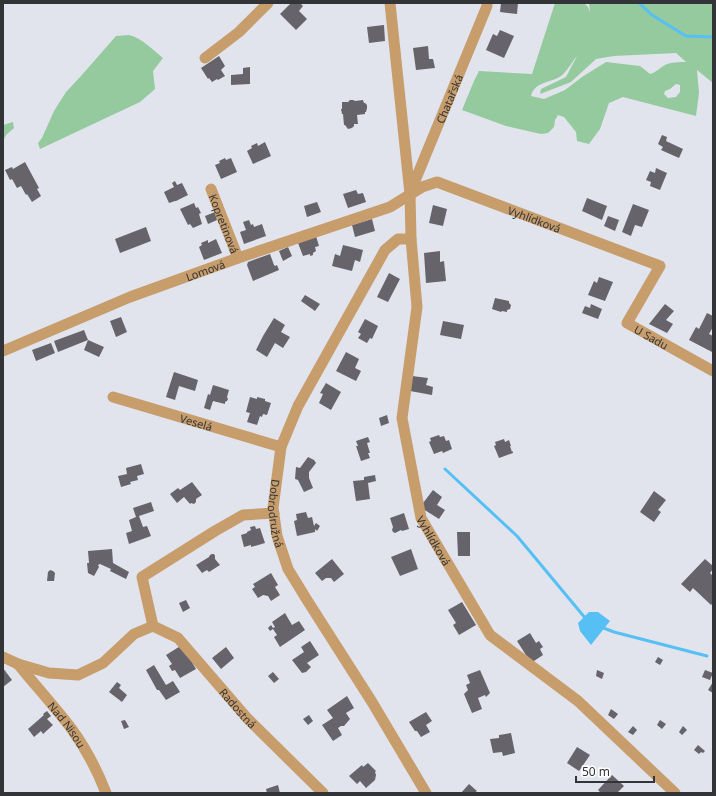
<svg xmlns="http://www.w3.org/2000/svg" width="716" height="796" font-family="'Noto Sans',sans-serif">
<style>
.green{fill:#94ca9e;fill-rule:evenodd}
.water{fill:#56c0f5}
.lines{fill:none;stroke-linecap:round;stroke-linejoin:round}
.stream{stroke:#56c0f5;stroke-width:3}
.building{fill:#67636a}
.minor{stroke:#c79d6c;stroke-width:11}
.labels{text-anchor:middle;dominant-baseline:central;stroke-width:4;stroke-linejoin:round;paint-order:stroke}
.street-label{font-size:11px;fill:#333437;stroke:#fff}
</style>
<rect width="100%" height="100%" fill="#e1e4ed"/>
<path class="green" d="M555 3H584L588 7 590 12 589 3H713V83L697 70 699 93 696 116 623 97 609 103 600 129 589 144 577 141 576 132 564 117 558 115 555 120 554 127 548 133 541 134 506 126 462 110 474 81 479 71 532 74ZM676 53 686 62C679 62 671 62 665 65 659 68 657 72 650 74L640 66 606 62 582 77 565 90 544 99 531 96C535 81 551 83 561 76 568 70 572 62 577 56L566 77 541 89 540 94 571 82 596 59 614 56ZM676 84 680 85V92L676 97 668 98 664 94 665 91 670 89Z
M129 35C142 38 153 50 163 58L153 71 155 89 140 102 40 149 38 143 42 138 54 111 66 92 81 76 116 36Z
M13 122 14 128 6 135 3 141V125Z"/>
<path class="water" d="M589 612H598L610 621 591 645 580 631 578 623Z"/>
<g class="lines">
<path class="stream" d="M639 3 652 15 686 36 713 37
M445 469 517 536 586 619
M601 627 614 632 707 656"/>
</g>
<path class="building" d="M291 3H300L303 6 299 11 307 19 296 30 280 14Z
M501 3H518L517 14 500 12Z
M384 25 385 41 369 43 367 27Z
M500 30 514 36 504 58 486 50 493 34 497 36Z
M428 46 429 59H433L435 68 416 70 413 48Z
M219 56 225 66 221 70 225 76 218 80 217 79 212 82 209 78 208 79 201 68Z
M250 67V84L231 85V75L243 74V68Z
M350 100H353L355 101 363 100 364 103H365L367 105V108L366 112H365V114L357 115 358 124H354V126L352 128 348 129 345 125H344L343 114H342L341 109H342V102H348Z
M662 135 667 137 666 141 683 149 679 158 661 150 663 147 658 144Z
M265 142 271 156 253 164 247 151 252 148 251 146 257 143 258 146Z
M225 158 226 160 231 158 237 172 221 179 215 165 220 163 219 161Z
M25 162 39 188 37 189 41 196 32 202 27 194 26 195 21 186 17 188 12 179 10 180 5 170 12 167 13 169Z
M656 168 667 173 660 190 650 186 651 182 646 180 650 171 655 173Z
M175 181 177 185 182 183 188 195 176 201H175L169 203 164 192 174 187 172 183Z
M356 190 358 194 363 193 366 202 348 208 343 194Z
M587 198 607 206 602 220 582 211Z
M317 202 321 212 307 217 304 206Z
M194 203 196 208 198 207 201 213 199 214 202 224 193 228 190 224 188 225 180 209Z
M633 204 649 210 642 227 635 225 631 236 622 232Z
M433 205 447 209 443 226 429 223Z
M215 212 217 220 208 224 205 216Z
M608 216 619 220 615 231 604 226Z
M372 219 375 231 355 237 352 225Z
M249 220 251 225 253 224 254 227 262 224 266 236 244 244 240 232 246 230 243 222Z
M146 227 151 241 120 253 115 239Z
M316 236 319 246 315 247 316 251 313 253V255L310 256V254L303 256 298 243Z
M216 239 222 253 204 260 199 247 202 245 201 243 208 240V243Z
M343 245 363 250 360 262 355 260 352 271 332 266 335 254 340 256Z
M288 247 292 256 283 261 279 251Z
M440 251V262L444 261 446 281 426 283 424 253Z
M270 254 274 265 275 266 277 265 279 270 253 281 247 265 248 262Z
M389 273 400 279 388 302 377 297Z
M599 277 613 282 605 301 588 295 594 281 597 283Z
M305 295 320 304 315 311 301 301Z
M495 298 509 301V303L511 305 510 309 507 310V312L502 311 501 312 492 309Z
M591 304 602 309 598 319 582 313 585 306 590 308Z
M665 304 674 311 666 320 673 324 667 333 649 324Z
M707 313 713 316V327L709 334 713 336V350L712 352 689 340 696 327 699 329Z
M121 317 127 332 116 337 110 321Z
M274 318 285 325 281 332 290 337 283 348 275 343 267 357 256 350 263 336Z
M365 319 378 326 372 339 370 338 367 343 358 338 361 334 358 332Z
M443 321 464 325 461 339 440 335Z
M84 330 88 340 58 352 54 341Z
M88 340 104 347 99 357 84 350Z
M51 343 55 353 36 361 32 350Z
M346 352 359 359 355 368 361 371 356 381 336 371Z
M174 372 198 380 195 391 179 386 175 400 166 397Z
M412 376 428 378 426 385 433 387 432 395 410 391Z
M326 383 341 392 331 410 319 403 323 394 320 393Z
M213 385 229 390 227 397 228 399 227 401 225 402V404L213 401 210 410 204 408 208 394 210 395Z
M250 397 257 399V397L265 399V401L271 403 267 415 263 414 262 417 260 416 257 425 247 422 250 413 246 412Z
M387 415 389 423 381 426 379 418Z
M439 435 440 437 444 436 446 441 449 440 452 449 443 453 442 451 434 454 429 442 431 441 430 438Z
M368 437 370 442 367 443 370 453H368L370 458 361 461 356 446H358L356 441Z
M504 439 505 442 509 440 511 446H510L512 452 513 451V453L499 458 494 446 496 445 495 442Z
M308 457 314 460 316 463 309 472V478L313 488 304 492 298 480 295 479 296 467 300 468Z
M141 464 144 474 137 476 138 480 130 482 131 484 121 487 118 476 127 474 126 468Z
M375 475 376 481 368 483 370 499 356 501 353 481 364 480V477Z
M192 482 202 495 196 499V502L194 504 191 503 190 504 184 497 177 503 170 494 178 488 180 490Z
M433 490 442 497 437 505 445 510 439 519 420 507Z
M654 491 666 500 658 510 661 512 654 522 640 512Z
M151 502 154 511 139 516 143 527 147 526 151 536 129 544 126 533 132 531 129 520 136 517 133 508Z
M306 512 308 518 312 517 314 526 316 523 320 526 317 531 315 529V532L297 536 294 521 297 520 296 514Z
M404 513 409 529 402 531 401 530 395 533 393 532 392 530 393 527 390 518Z
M255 526 256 529 260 528 265 543 251 547V545L244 547 241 535 247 533V532L251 530 250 527Z
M457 532H470V556H458Z
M112 549 113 563 129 572 126 579 110 571 111 569 100 564 98 565 99 567 94 576 88 573 87 563H89L88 551Z
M411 549 418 569 400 576 391 557Z
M212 554H214L215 556V559L220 565 209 572 207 570 202 573 196 565 209 557 210 555Z
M332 559 344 574 334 582 331 578H326L322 581 315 573Z
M705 559 713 566V569L710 573 713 576V603L711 605 693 588 690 592 681 584Z
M50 570 53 571 55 573 54 581H47L48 572Z
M271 573 278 585 275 587 280 595 271 601 268 596 263 595 258 598 252 589 255 587 253 584Z
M186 600 190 608 183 612 179 603Z
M462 602 476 625 459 635 453 625 456 623 448 610Z
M285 613 292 625 299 621 305 630 280 647 274 637 277 635 273 629 270 631 268 628 271 625 273 628 275 627 272 622Z
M530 633 536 643 539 641 543 647 540 649 543 655 531 663 517 641Z
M310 641 319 655 307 663 311 667 306 672 302 673 292 660 304 652 301 647Z
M182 645 196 669 180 678 175 670 172 671 169 666 172 664 166 655Z
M226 647 234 658 221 669 212 658Z
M658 657 663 660 660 665 655 662Z
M154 665 166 685 173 681 180 692 166 700 159 690H157L146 670Z
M3 668 12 680 3 687Z
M480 670 490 693 486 697 485 695 478 698 482 709 472 713 464 694 468 690 466 685 470 683 467 675Z
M597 670 604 673 602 679 596 676Z
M705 670 713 673 710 680 702 677Z
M273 672 279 679 274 683 268 676Z
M117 682 121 685 119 688 127 695 122 702 109 692Z
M713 682V693L708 690Z
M347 696 354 708 346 713 350 719 344 726H341L338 728 342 735 333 741 322 725 333 718 327 710Z
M611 709 618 714 614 719 608 715Z
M47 711 51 716 47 719 53 725 43 734 41 731 34 737 28 729 44 715 43 714Z
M426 712 432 721 426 725 430 732 421 737 417 731H415L409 722Z
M309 715 313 721 308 725 303 719Z
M125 720 129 727 124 729 121 721Z
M660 720 666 724 662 729 657 725Z
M633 726 637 730 633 735 628 732Z
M683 726 687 730 682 735 679 732Z
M511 733 515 753 503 756 502 752 493 753 490 739 499 738V735Z
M698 745 705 751 703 753 701 752 699 754 694 750Z
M577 747 590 755 579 771 567 763Z
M368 763 376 771 375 772 376 775 375 780 366 788 360 781 357 784 349 776 362 765 363 767Z
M612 775 624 786 617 793H601L598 790Z
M469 784 477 791 474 793H461Z
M278 785 280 793H267L266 789Z"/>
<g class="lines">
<g class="minor">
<path id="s1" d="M390 3 410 194 411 239 417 307 402 418 421 518 490 635 578 701 675 793"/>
<path d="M205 58 239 32 268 3"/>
<path id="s2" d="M211 189 238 258"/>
<path id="s3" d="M410 193 487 6V3"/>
<path id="s4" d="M411 239H398L385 250 298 406 281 447 273 508 277 536 288 569 307 600 372 702 426 793"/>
<path id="s5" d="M3 351 130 297 238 258 390 207 422 187 437 182 660 266 627 323 713 371"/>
<path id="s6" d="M113 397 281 447"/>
<path id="s7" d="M153 626 178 638 247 718 323 793"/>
<path d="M153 626 142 577 215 531 243 515 274 513"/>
<path d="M3 657 18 664 49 673 78 675 103 663 134 634 153 626"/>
<path id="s8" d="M18 664C35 685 54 706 71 728 84 746 98 772 106 793"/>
</g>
</g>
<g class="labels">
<g class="street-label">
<text stroke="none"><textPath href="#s3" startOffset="102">Chatařská</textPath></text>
<text stroke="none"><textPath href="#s5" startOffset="571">Vyhlídková</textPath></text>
<text stroke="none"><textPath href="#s2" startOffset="37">Kopretinová</textPath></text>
<text stroke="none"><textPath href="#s5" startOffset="218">Lomová</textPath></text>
<text stroke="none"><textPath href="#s5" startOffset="799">U Sadu</textPath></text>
<text stroke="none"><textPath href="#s6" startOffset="87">Veselá</textPath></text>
<text stroke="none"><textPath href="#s4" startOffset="320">Dobrodružná</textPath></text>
<text stroke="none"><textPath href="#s1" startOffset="545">Vyhlídková</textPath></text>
<text stroke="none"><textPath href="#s7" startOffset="120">Radostná</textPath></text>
<text stroke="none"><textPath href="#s8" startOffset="78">Nad Nisou</textPath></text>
</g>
</g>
<rect width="716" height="796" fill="none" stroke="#333437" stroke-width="8"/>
<path d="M576 776v6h78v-6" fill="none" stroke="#333437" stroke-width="2"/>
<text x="582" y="776" font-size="12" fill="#333437" stroke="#ffffff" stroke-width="3" paint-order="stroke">50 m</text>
</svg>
